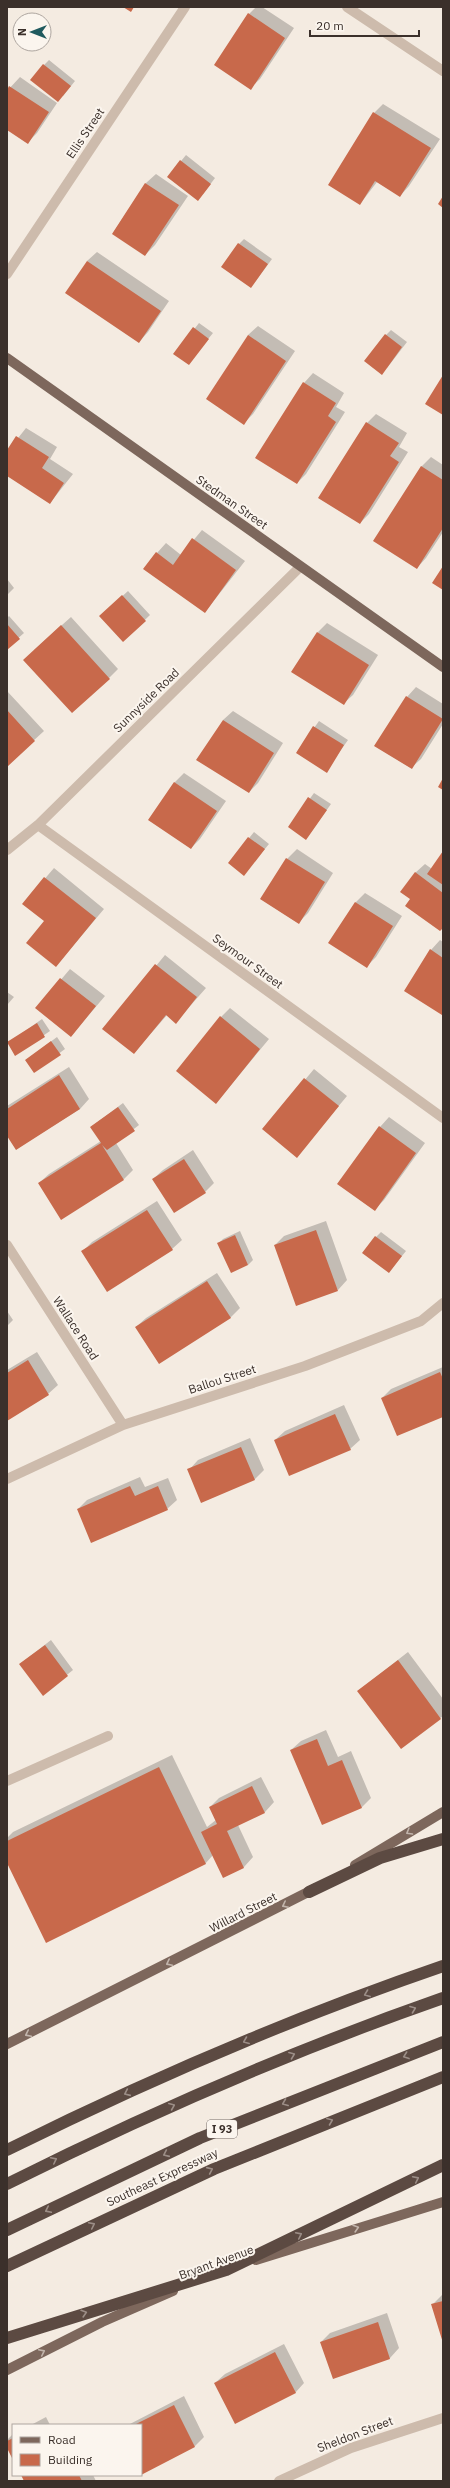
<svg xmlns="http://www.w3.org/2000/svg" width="450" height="2488" font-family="'IBM Plex Sans',sans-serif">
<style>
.shadow{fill:#0003}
.building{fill:#c8694b}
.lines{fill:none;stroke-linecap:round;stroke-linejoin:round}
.minor{stroke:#cdbbac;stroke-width:10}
.major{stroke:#7d675c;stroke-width:10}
.highway{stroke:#5c4a42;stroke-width:12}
.oneway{stroke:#c2b5ac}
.oneway2{stroke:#9c8e87}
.labels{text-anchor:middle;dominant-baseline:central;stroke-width:4;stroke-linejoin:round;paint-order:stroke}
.shield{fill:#fbf5ee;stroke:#756b66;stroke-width:1}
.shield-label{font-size:11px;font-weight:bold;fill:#3b302b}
.street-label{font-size:12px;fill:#3b302b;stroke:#fbf5ee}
</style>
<rect width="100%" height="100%" fill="#f4ebe1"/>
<path class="shadow" d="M256 7H262L294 28 260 79 250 88 249 14Z
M49 60 75 81 63 96 44 65Z
M20 77 57 103 37 133 27 143 7 129V91Z
M383 104 440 139 409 186 400 196 377 182 360 204 374 113Z
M186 155 215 178 203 194 168 177Z
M156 174 188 196 155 245 145 255 113 233 146 183Z
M244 239 272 259 255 282 239 244Z
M97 252 169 301 148 332 139 342 87 261Z
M199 323 213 333 188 364 175 354Z
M258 326 295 351 253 414 244 423 248 335Z
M391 330 407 342 387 368 386 335Z
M313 373 344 393 336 407 345 412 306 474 297 483 304 383Z
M376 414 407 433 399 447 408 452 369 514 360 523 367 423Z
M26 428 57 447 50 459 73 474 50 503 7 474V452Z
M431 457 443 465V532L426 558 417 568 421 467Z
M202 530 245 561 205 612 157 553 166 543 181 555Z
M7 579 14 588 7 595Z
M128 591 150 615 123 641 106 611Z
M9 616 24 633 7 648V618Z
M71 617 118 669 109 678 34 650Z
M327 623 378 655 353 695 343 704 318 632Z
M416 687 443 704V724L421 759 411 768 375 746 407 697Z
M7 691 44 731 7 765Z
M233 711 283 743 258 783 249 792 223 720Z
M319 721 348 740 326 771 297 752Z
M184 773 226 801 200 839 191 848 149 820 175 782Z
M314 793 331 804 306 839 289 827Z
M254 832 269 844 244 874 229 863Z
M297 849 333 873 308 913 298 923 261 899 287 859Z
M443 853V927L411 899 415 873 425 864 432 869Z
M54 868 104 909 56 966 45 921 24 903Z
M365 893 402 916 376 957 367 966 330 943 356 902Z
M440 940 443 942 442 1014 431 950Z
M165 955 206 988 176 1022 167 1015 134 1053 104 1029Z
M70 969 105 996 71 1036 37 1008Z
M7 992 14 997 7 1005Z
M230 1008 269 1039 216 1103 221 1017Z
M42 1019 50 1031 15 1055 8 1043Z
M57 1037 65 1049 34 1072 26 1060Z
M69 1067 89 1099 80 1109 16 1149 7 1134V1106Z
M314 1069 347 1096 297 1156 264 1129Z
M123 1103 139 1125 116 1143 133 1170 124 1179 39 1183 49 1174 101 1141 91 1127Z
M389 1117 425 1143 384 1200 374 1210 339 1184 380 1127Z
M193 1150 214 1183 205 1192 153 1179 163 1170Z
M157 1201 182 1240 172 1249 82 1252 92 1242Z
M326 1221 347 1280 338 1290 275 1245 284 1236Z
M240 1231 253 1260 248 1265 218 1244 223 1239Z
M381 1232 406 1251 389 1272 376 1237Z
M217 1273 240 1308 230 1318 136 1327 146 1318Z
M7 1311 13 1320 7 1326Z
M37 1352 58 1385 48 1394 7 1419V1370Z
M443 1367V1415L382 1398 391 1389Z
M344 1405 360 1440 350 1449 275 1440 285 1431Z
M250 1438 264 1470 255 1479 202 1502 189 1470 198 1460Z
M140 1477 145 1487 168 1478 177 1500 167 1509H78L87 1500Z
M51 1640 73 1670 43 1694 20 1664Z
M408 1652 443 1699V1716L401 1748 358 1691Z
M326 1730 338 1757 351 1751 371 1798 362 1807 322 1824 291 1750 301 1741Z
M172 1755 207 1827 216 1820 210 1807 219 1798 261 1777 274 1802 265 1812 238 1825 253 1857 244 1867 224 1877 213 1855 205 1864 7 1860V1838L13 1832Z
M442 2295H443V2341L432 2305Z
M387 2313 399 2348 390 2358 333 2377 321 2342 330 2333Z
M284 2344 304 2383 295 2393 215 2383 225 2374Z
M184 2396 204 2437 195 2446 141 2473V2425H128Z
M46 2417 50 2425H31Z
M13 2434V2458L7 2446V2440Z
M22 2475H93L96 2481H25Z"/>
<path class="building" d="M123 7H134L131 12Z
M248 13 285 38 251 90 214 65Z
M43 64 71 86 58 102 30 80Z
M9 86 49 112 28 144 7 130V90Z
M373 112 431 148 400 197 375 181 360 205 328 185Z
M180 160 211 184 198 201 167 177Z
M145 183 179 205 145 256 112 234Z
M443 196V208L438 204Z
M238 243 268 264 251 288 221 267Z
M87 261 161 311 139 343 65 293Z
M193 327 209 339 189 365 173 354Z
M385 334 402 347 382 375 364 361Z
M248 335 286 361 244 425 206 399Z
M443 375V415L425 404Z
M303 382 336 403 328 416 336 422 297 484 255 458Z
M366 422 399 443 390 456 399 462 360 524 318 498Z
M16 436 49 457 42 468 64 483 50 504 7 476V450Z
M421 466 443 480V528L417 569 373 541Z
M192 538 236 570 205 613 143 569 156 552 173 565Z
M443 566V590L432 583Z
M122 595 146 621 123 642 99 616Z
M7 624 20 639 7 650Z
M61 625 110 679 72 713 23 660Z
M317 632 369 665 344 705 291 672Z
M406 696 443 719 412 769 374 746Z
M7 710 35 741 7 767Z
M223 720 274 753 249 793 196 760Z
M313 726 344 745 327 773 296 753Z
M443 778V790L438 787Z
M174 782 217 811 191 849 148 820Z
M308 797 327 810 306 840 288 827Z
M248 837 265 849 244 876 228 863Z
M443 851V885L427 874Z
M286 858 325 882 299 924 260 899Z
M415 872 443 893V928L440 931 405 906 410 899 400 892Z
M44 877 96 918 56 967 26 943 44 921 22 904Z
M355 902 393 926 367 968 328 943Z
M430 949 443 958 442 1015 404 991Z
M155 964 197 997 176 1024 166 1015 134 1054 102 1029Z
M60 978 96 1006 71 1037 35 1008Z
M220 1016 260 1049 216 1104 176 1071Z
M37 1023 45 1037 15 1056 7 1042Z
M51 1041 61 1055 34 1073 25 1060Z
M59 1075 80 1109 16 1150 7 1136V1109Z
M304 1078 339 1106 297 1158 262 1129Z
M118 1107 135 1131 107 1150 102 1145 124 1180 61 1220 38 1183 101 1143 90 1127Z
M379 1126 416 1153 375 1211 337 1184Z
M184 1159 206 1193 174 1213 152 1179Z
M147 1210 173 1250 107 1292 81 1251Z
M316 1230 338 1291 296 1306 274 1245Z
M235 1235 248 1265 231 1273 217 1243Z
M375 1236 402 1256 389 1273 362 1253Z
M207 1281 231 1318 159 1364 135 1327Z
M28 1360 49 1395 7 1421V1373Z
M440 1372 443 1379V1417L397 1436 381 1398Z
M335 1414 351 1450 289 1476 274 1440Z
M241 1447 255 1480 201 1503 187 1469Z
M130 1486 135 1496 158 1486 168 1510 91 1543 77 1509Z
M45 1645 68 1676 43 1696 19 1664Z
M398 1660 441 1719 401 1749 357 1691Z
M317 1739 328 1766 342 1760 362 1808 322 1825 290 1750Z
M159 1767 206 1864 46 1943 7 1863V1841Z
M252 1786 265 1813 227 1831 244 1868 223 1878 201 1832 217 1824 209 1807Z
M443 2301V2343L431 2304Z
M378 2322 390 2359 333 2379 320 2342Z
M275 2352 296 2393 235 2424 214 2383Z
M174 2405 195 2447 141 2475V2425H134Z
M13 2438V2460L7 2448V2441Z
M21 2475H79L82 2481H24Z"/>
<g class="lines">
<path class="minor" d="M347 7 443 71
M7 274 185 7
M38 825 443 1118
M7 850 38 825 300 567
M7 1245 123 1425
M7 1479 123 1425 305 1366 421 1321 443 1303
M7 1781 108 1736
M279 2481 351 2448 443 2418"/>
<path class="major" d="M7 358 443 667
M355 1865 443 1812
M7 2044 316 1888
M256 2260 443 2202
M7 2370 102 2322 173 2291"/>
<path class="highway" d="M309 1892 380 1858 443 1839
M7 2150C148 2080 294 2017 443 1966
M7 2184C149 2113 294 2050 443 1998
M7 2230 200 2138 443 2042
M7 2266 214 2169 443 2077
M7 2338 226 2270 443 2165"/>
</g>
<defs><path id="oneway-chevron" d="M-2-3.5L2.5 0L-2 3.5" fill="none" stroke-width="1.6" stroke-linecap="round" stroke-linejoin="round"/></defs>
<g class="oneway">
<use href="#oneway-chevron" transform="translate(409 1832) rotate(150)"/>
<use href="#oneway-chevron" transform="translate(285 1905) rotate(153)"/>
<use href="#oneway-chevron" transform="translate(169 1963) rotate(153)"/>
<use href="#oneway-chevron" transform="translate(28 2034) rotate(154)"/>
<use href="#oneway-chevron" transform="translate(356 2228) rotate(-17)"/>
<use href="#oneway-chevron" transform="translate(42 2352) rotate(-26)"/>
</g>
<g class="oneway2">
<use href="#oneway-chevron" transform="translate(367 1994) rotate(159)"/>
<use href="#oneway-chevron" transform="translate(413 2009) rotate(-21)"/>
<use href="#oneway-chevron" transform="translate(246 2041) rotate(158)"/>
<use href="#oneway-chevron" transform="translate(292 2055) rotate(-21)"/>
<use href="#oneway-chevron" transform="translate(406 2056) rotate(160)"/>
<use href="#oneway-chevron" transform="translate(127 2093) rotate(156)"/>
<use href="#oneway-chevron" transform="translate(285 2103) rotate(158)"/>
<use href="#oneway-chevron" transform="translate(172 2106) rotate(-23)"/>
<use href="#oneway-chevron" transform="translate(330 2121) rotate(-22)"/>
<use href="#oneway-chevron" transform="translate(166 2154) rotate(156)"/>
<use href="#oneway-chevron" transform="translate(54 2160) rotate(-27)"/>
<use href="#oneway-chevron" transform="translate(210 2170) rotate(-24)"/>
<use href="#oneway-chevron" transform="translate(416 2179) rotate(-26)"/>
<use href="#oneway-chevron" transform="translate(48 2210) rotate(154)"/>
<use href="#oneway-chevron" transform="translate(92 2225) rotate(-26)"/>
<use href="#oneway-chevron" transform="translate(299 2235) rotate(-26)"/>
<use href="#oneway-chevron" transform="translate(84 2313) rotate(-17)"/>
</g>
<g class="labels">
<rect class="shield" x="207" y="2120" width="30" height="18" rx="3"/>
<g class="shield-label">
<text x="222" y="2129">I 93</text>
</g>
<g class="street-label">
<text transform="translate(85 133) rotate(-56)">Ellis Street</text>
<text transform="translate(232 502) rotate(35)">Stedman Street</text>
<text transform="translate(146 700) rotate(-44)">Sunnyside Road</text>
<text transform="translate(248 961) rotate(36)">Seymour Street</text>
<text transform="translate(76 1328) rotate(57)">Wallace Road</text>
<text transform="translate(222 1379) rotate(-18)">Ballou Street</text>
<text transform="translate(243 1912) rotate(-27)">Willard Street</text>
<text transform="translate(162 2177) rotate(-25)">Southeast Expressway</text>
<text transform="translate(216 2262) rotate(-20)">Bryant Avenue</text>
<text transform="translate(355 2434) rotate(-21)">Sheldon Street</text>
</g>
</g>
<rect width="450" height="2488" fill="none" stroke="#3b302b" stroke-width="16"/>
<rect x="12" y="2424" width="130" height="52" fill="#fbf5ee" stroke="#aea6a0"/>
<rect x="20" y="2437" width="20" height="6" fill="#7d675c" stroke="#aea6a0"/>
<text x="48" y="2444" font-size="12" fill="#3b302b">Road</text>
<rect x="20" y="2454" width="20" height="12" fill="#c8694b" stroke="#aea6a0"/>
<text x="48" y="2464" font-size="12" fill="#3b302b">Building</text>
<g transform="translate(32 32) rotate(270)"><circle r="19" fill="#fbf5ee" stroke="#aea6a0"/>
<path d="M0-3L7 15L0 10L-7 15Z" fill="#1f5a5e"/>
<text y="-6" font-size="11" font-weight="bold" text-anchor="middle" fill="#3b302b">N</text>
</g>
<path d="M310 30v6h109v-6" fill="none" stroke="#3b302b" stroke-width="2"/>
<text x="316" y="30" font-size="12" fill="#3b302b" stroke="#fbf5ee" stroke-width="3" paint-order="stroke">20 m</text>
</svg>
